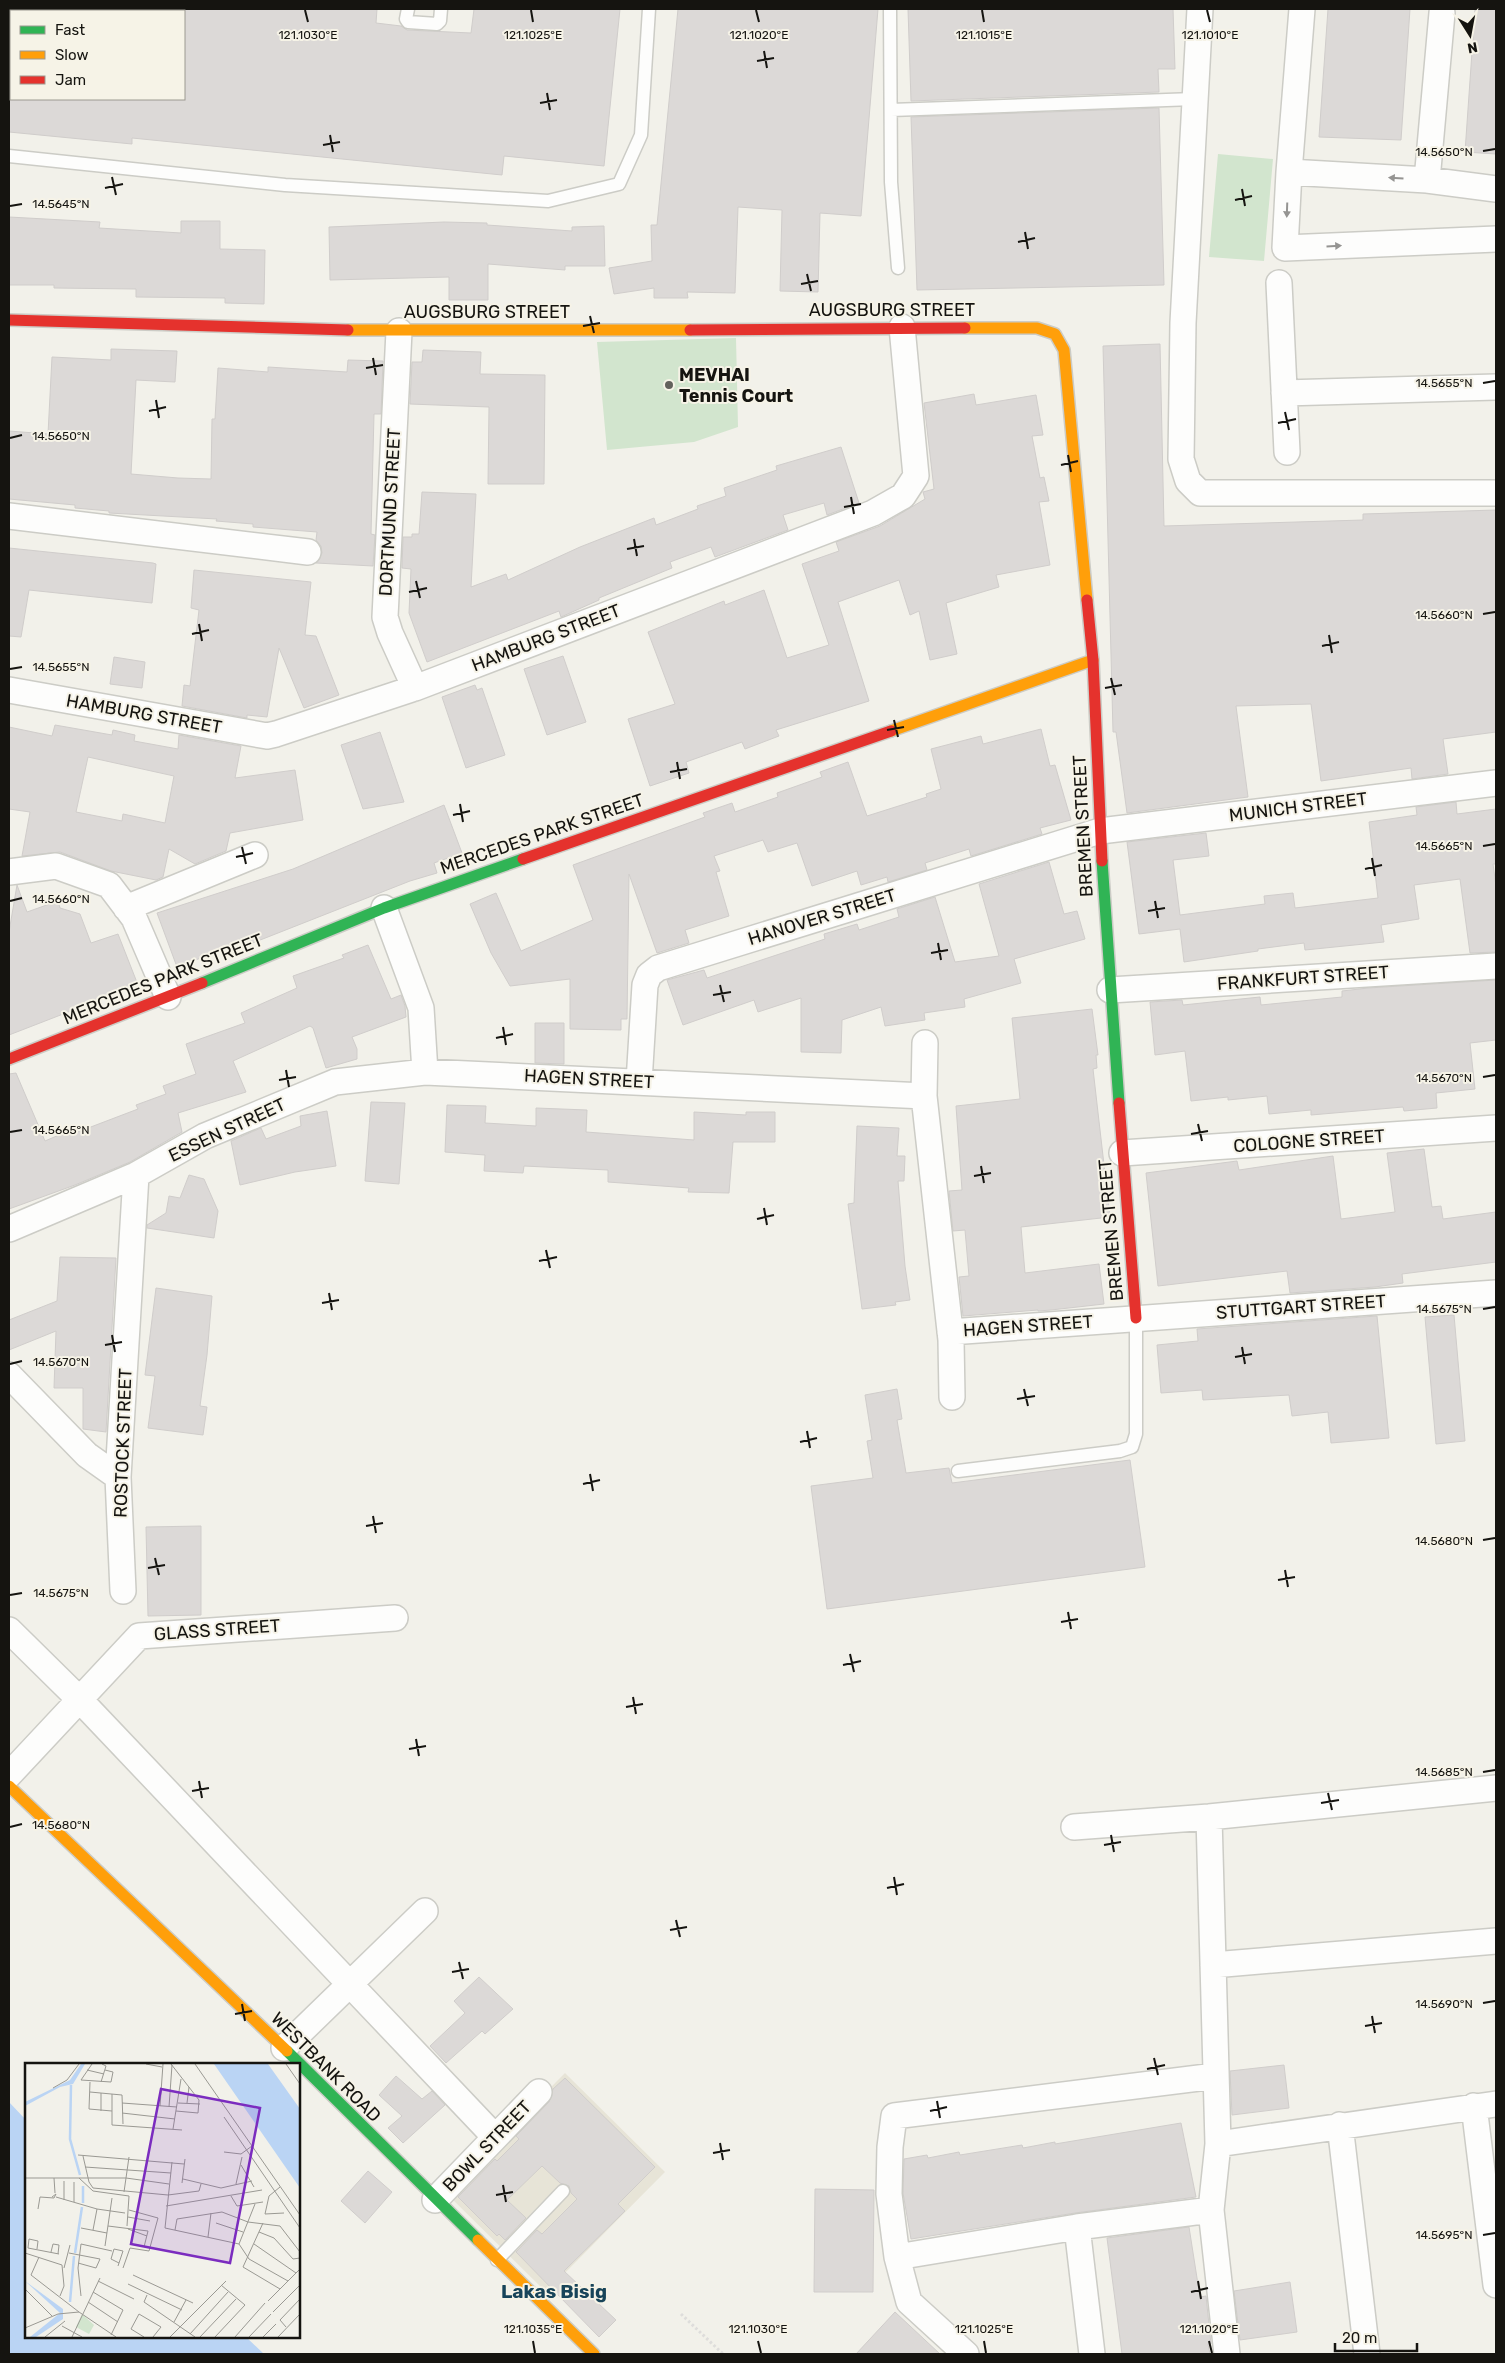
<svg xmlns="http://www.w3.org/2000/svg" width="1505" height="2363" font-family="Rubik,sans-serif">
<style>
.built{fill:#e7e4d7}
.green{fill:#d2e5ce}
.water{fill:#bad4f4}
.building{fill:#dcd9d7;stroke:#d0cdcb;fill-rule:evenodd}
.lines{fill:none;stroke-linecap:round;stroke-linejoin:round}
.lane-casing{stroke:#ccccc6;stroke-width:15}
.street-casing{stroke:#ccccc6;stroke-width:28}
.fast-casing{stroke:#ccccc6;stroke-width:14}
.slow-casing{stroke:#ccccc6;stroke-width:14}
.jam-casing{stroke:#ccccc6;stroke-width:14}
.path{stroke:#dedddb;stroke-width:3;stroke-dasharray:2.5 2.5;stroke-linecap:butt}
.lane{stroke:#fdfdfc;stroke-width:12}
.street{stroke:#fdfdfc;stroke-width:25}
.fast{stroke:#30b455;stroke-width:11}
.slow{stroke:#ff9f0a;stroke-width:11}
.jam{stroke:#e5322d;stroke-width:11}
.oneway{fill:#959492}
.ticks{fill:none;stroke:#151410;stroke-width:2}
.poi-dot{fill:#62615c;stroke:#f6f3e7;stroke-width:2}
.labels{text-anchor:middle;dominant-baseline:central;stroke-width:4;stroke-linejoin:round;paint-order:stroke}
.street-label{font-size:18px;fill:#151410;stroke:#f6f3e7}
.poi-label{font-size:18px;font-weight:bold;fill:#151410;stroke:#f6f3e7;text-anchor:start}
.neighbourhood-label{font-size:19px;font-weight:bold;fill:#184459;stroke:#f6f3e7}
.inset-river{fill:none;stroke:#bad4f4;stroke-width:2.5}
.inset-road{fill:none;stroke:#9a9993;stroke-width:1}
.view{fill:#7b2cbf;fill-opacity:0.15;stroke:#7b2cbf;stroke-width:2.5}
.inset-edge{fill:none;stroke:#151410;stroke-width:2.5}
.ticks-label{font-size:12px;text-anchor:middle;fill:#151410;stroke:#f6f3e7;stroke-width:4;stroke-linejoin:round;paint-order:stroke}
</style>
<rect width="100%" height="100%" fill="#f2f1ea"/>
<path class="built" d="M565 2073 665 2172 546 2292 446 2193Z"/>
<path class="green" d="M1218 154 1273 159 1264 261 1209 257Z
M736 338 738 427 694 442 607 450 597 342Z"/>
<path class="water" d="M9 2102 26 2120V2337H246L264 2354H9Z"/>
<path class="building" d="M184 9H377L376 23 401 26 407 30 471 33 474 9H620L604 166 504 156 502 175 132 138V144L9 132V99H184Z
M678 9H878L861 216 820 213 818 292 780 291 782 210 738 207 735 293 687 292 688 298H654V288L614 294 609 268 652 261 651 225H657Z
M908 9H1173L1175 69H1158L1159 92 911 101Z
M1328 9H1410L1401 140 1319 137Z
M1475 9H1496V154L1465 152Z
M1159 108 1164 285 917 290 911 117Z
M9 217 100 222 99 228 181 233V221H220V249L265 250 264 304 225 303V298L136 297V289L54 288V285H9Z
M444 222 487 223V225L572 231V227L604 226 605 266H565V270L488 264V300H449V277L330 280 329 227Z
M1160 344 1164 526 1363 520V514L1496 510V732L1443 739 1448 774 1412 779 1411 768 1321 781 1311 704 1236 706 1248 797 1127 813 1116 732H1113L1103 346Z
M111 349 177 351 175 382 136 380 131 474 178 478 211 479 212 419H215L218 368 268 372V367L347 372 348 360 383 361 381 414H374L371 534 375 535 373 566 316 563 322 553 321 546 316 540 317 532 253 527V524L216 521 217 519 109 513V511L75 508V505L9 499V431L48 434 52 357 111 360Z
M423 350 481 352 480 374 545 375 544 484H488L489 407 410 404 412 362H422Z
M974 394 976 405 1036 395 1043 435 1032 436 1040 478 1044 477 1049 501 1039 502 1050 565 996 575 999 587 946 603 957 654 930 660 919 611 910 615 899 580 838 602 869 701 776 730 779 736 745 749 742 742 686 762 689 773 650 786 628 719 675 704 648 632 724 601 725 605 764 590 787 658 829 645 802 564 839 551 836 542 880 526 925 499 923 492 934 489 924 403Z
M841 447 859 503 827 515 824 503 783 515 788 530 715 557 711 547 670 562 672 568 599 598V600L561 617 559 611 427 662 409 613 411 569 402 568 403 537H412V534H419L422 492 476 494 471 587 506 574 508 580 580 547 654 518 656 525 698 509 697 506 726 496 724 488 777 470 776 466Z
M9 548 153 563 156 564 152 603 29 590 21 637 9 636Z
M194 570 311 582 305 635 316 636 339 695 304 708 279 648 267 717 247 715V718L182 706 184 685 190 686 199 610 191 608Z
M563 656 586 722 547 735 524 669Z
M114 657 145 662 142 688 110 684Z
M475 685 477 690 482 688 505 755 466 768 442 697Z
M55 725 112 735 113 730 135 735 134 741 178 749 179 735 241 746 235 778 295 770 303 820 230 833 226 851 195 864 169 849 163 877 156 880 111 871 60 852 22 856 30 812 9 809V727L52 736ZM88 757 174 776 165 823 123 814 122 821 76 812Z
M1041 729 1050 766 1055 765 1071 820 1040 828 1042 834 971 856 969 849 925 863 927 870 888 882 887 877 861 885 857 871 812 886 797 843 768 852 763 840 714 856 720 871 716 872 729 916 685 930 689 943 657 953 629 874 627 1019H621V1030L570 1029V979L510 986 491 953 470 904 496 893 521 951 593 920 573 865 705 817 703 813 732 803 735 812 778 797 777 793 822 777 820 772 848 762 867 816 927 797 926 794 941 789 931 749 981 736 983 744Z
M380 732 404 802 363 809 341 745Z
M1456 802 1457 814 1496 809V864H1493L1496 886V952L1470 953 1460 879 1414 885 1419 919 1381 925 1384 942 1305 950 1304 943 1258 949V951L1184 962 1180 929 1139 934 1127 842 1206 833 1209 856 1173 860 1180 915 1265 904 1264 896 1293 893 1295 908 1378 898 1369 822 1417 815 1416 807Z
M444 805 462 853 434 863 437 873 410 881 245 946 243 942 177 967 157 913 293 869Z
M1049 862 1064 914 1077 911 1085 939 1014 959 1021 983 964 999 965 1007 924 1013 925 1020 885 1026 881 1007 842 1020 841 1053 801 1052V998L758 1012 754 1000 683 1025 667 980 704 970 707 978 825 939 824 934 857 924 859 930 899 917 897 909 935 897 955 962 999 956 979 884Z
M17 885 27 912 58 901 60 908 80 914 91 943 118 934 138 985 9 1035V932Z
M368 945 391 999 401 995 405 1006 406 1017 352 1037 357 1049V1059L326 1068 313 1028 310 1026 233 1061 246 1092 178 1113 182 1132 130 1162 75 1185 9 1209V1074L16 1073 45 1141 73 1129 75 1133 138 1109 136 1105 166 1094 163 1086 196 1074 186 1044 245 1023 241 1013 297 988 293 976 344 958 342 955Z
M1496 980V1040L1470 1043 1475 1089 1436 1093 1437 1108 1404 1111 1403 1107 1311 1115V1110L1269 1114 1267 1096 1228 1100V1097L1191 1101 1185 1051 1155 1055 1150 1002 1182 1000 1183 1005 1260 997 1261 1005 1342 997V991L1368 988Z
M1092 1009 1098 1055H1096L1097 1068 1093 1069 1110 1217 1021 1227 1025 1273 1099 1264 1104 1304 1051 1310 1038 1311V1310L963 1316 959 1277 969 1276 965 1230 953 1231 949 1191 962 1190 956 1106 1020 1099 1012 1018Z
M535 1023H564V1064L535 1063Z
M371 1102 405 1103 399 1184 365 1181Z
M447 1105 486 1106 485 1123 536 1126V1108L587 1110 586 1132 694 1140V1112L746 1115V1112H775V1142H733L729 1193 688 1192 689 1188 608 1182V1170L524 1166 523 1173 484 1171 485 1155 445 1152Z
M327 1111 336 1166 295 1172 240 1185 231 1141 261 1128 266 1139 301 1126 300 1116Z
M857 1126 899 1128 897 1156H905L904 1181H898L905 1266 910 1300 895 1302 896 1305 862 1309 848 1204 854 1203Z
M1424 1149 1432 1207 1441 1206 1443 1219 1496 1212V1262L1402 1274 1403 1283 1375 1287 1290 1293 1287 1271 1158 1286 1146 1173 1237 1161 1239 1170 1333 1156 1341 1219 1395 1212 1387 1153Z
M189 1175 204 1179 218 1211 214 1238 147 1228V1225L166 1213 169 1196 180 1198Z
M60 1257 116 1258 106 1432 83 1429V1388H54L56 1331 9 1350V1320L57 1301Z
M156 1288 212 1296 207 1355 200 1406 207 1407 203 1435 148 1428 155 1376 145 1375Z
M1454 1315 1465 1441 1436 1444 1425 1317Z
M1377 1316 1389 1438 1331 1443 1328 1412 1292 1416 1289 1395 1203 1400 1202 1390 1161 1393 1157 1345 1198 1341 1197 1329Z
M897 1389 902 1419 897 1420 906 1473 949 1468 952 1483 1130 1460 1145 1567 827 1609 811 1486 873 1478 867 1441 872 1440 865 1395Z
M201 1526V1615L148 1616 146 1527Z
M479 1977 513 2009 485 2034 482 2031 446 2063 430 2046 465 2013 454 2001Z
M1284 2065 1289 2108 1232 2115 1230 2071Z
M396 2076 422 2099 432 2091 445 2105 403 2143 388 2128 402 2116 379 2095Z
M565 2078 655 2167 618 2204 625 2211 564 2271 616 2320 599 2337 516 2252 537 2230 542 2234 577 2199 571 2193 569 2186 560 2183 542 2166 507 2200 526 2218 505 2240 499 2234 497 2236 458 2197 495 2159 497 2161 519 2139 516 2136 549 2102 553 2089Z
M1181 2123 1196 2197 1075 2213 911 2239 903 2193 904 2159 927 2155 928 2158 959 2152 960 2155 1022 2145 1023 2148 1055 2142V2144Z
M368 2171 392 2192 365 2223 341 2201Z
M815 2189 874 2190 873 2292H814Z
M1189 2227 1200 2297 1206 2296 1211 2344H1208L1210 2354H1122L1107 2238Z
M1290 2282 1297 2332 1240 2340 1234 2291Z
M895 2312 940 2354H856Z"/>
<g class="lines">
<defs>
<path id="lane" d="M408 9 406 19 408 22 437 24 440 21 441 9
M890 9 891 182 898 268
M891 110 1194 99
M9 156 285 185 548 201 619 184 641 135 649 9
M958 1471 1120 1451 1132 1447 1136 1434V1318
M497 2260 563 2191"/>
<path id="street" d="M1200 9 1183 323 1181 459 1188 481 1200 493H1496
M1302 9 1289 172 1285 248 1496 239
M1289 172 1427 180 1496 189
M1427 180 1442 13
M1279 283 1287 452
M399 331 385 617 390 633 415 688
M1284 393 1496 387
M9 516 308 552
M9 690 267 736 276 734 415 688 873 513 903 496 916 476 902 327
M9 872 56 866 109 885 134 918 168 997
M126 908 255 855
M384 908 421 1008 425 1072
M1110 990 1496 966
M925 1043 924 1096 951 1340 952 1397
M639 1082 645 985 649 975 658 968 1100 831 1496 783
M1122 1153 1496 1128
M9 1229 136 1175 205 1136 335 1082 425 1072 924 1096
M950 1332 1496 1293
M9 1375 87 1455 118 1477
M123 1591 118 1477 136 1175
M9 1630 80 1700 495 2137
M9 1775 139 1636 395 1618
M1209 1817 1218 2144 1211 2210 1227 2354
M1074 1827 1209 1817 1496 1788
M1213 1965 1496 1941
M284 2048 425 1911
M1474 2106 1496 2285
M1340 2125 1367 2354
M1218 2144 1496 2104
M435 2200 539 2092
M1077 2227 1092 2354
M897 2257 1077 2227 1211 2210
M966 2354 909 2302 897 2257 889 2194 890 2147 894 2116 1215 2076"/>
<path id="fast" d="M1102 861 1119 1103
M202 983 384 908 523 859
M287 2051 478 2240"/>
<path id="slow" d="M965 328H1037L1055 334 1064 350 1087 600
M348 330H690
M891 731 1093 660
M9 1786 287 2051
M478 2240 594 2354"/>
<path id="jam" d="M9 320 348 330
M690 330 965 328
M1087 600 1093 660 1102 861
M523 859 891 731
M9 1059 202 983
M1119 1103 1136 1318"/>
</defs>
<use href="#lane" class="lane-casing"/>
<use href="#street" class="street-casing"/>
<use href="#fast" class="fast-casing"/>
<use href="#slow" class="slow-casing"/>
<use href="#jam" class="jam-casing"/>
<path class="path" d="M681 2314 723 2354"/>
<use href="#lane" class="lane"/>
<use href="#street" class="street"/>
<use href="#fast" class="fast"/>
<use href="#slow" class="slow"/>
<use href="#jam" class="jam"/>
</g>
<defs><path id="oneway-solid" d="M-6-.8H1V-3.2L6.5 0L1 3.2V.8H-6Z" transform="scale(1.25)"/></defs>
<g class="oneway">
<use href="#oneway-solid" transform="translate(1396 178) rotate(-176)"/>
<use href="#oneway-solid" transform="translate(1287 210) rotate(92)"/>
<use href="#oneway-solid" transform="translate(1334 246) rotate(-3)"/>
</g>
<path class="ticks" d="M305 10 308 22M531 10 533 22M756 10 759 22M982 10 984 22M1207 10 1210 22M764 51 767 68M757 61 774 58M547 93 550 110M540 103 557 100M330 135 333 152M323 145 340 142M1483 151 1495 149M112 177 116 195M105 188 123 184M1242 189 1245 206M1235 200 1252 196M10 206 22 204M1025 232 1028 249M1018 242 1035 238M807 274 811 291M801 284 818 281M590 316 594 333M583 326 600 323M373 358 376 375M366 368 383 365M1483 383 1495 381M156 400 159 418M149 411 166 407M1285 412 1289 430M1278 423 1296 419M10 438 22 435M1068 455 1071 472M1061 465 1078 461M851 497 854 514M844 507 861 504M634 539 637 556M627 549 644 546M416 581 420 598M409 592 427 588M1483 614 1495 612M199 624 202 641M192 634 209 630M1329 635 1332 653M1322 646 1339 642M10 669 22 667M1111 678 1115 695M1105 688 1122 685M894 720 898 737M887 730 904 727M677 762 680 779M670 772 687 769M460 804 463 822M453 815 470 811M1483 846 1495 844M242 847 246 864M236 857 253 853M1372 858 1375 876M1365 869 1382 865M10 901 22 898M1155 901 1158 918M1148 911 1165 908M938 943 941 960M931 953 948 950M720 985 724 1002M713 995 731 992M503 1027 506 1045M496 1038 513 1034M286 1070 289 1087M1483 1077 1495 1075M279 1080 296 1077M1198 1124 1202 1141M10 1132 22 1130M1191 1134 1208 1131M981 1166 984 1183M974 1176 991 1173M764 1208 767 1225M757 1219 774 1215M546 1250 550 1268M539 1261 557 1257M329 1293 332 1310M322 1303 339 1300M1483 1309 1495 1307M112 1335 115 1352M105 1345 122 1342M1242 1347 1245 1364M1235 1357 1252 1354M10 1364 22 1361M1024 1389 1028 1406M1017 1399 1035 1396M807 1431 810 1448M800 1442 817 1438M590 1474 593 1491M583 1484 600 1480M373 1516 376 1533M366 1526 383 1523M1483 1540 1495 1538M155 1558 159 1575M148 1568 165 1565M1285 1570 1288 1587M1278 1580 1295 1577M10 1595 22 1593M1068 1612 1071 1629M1061 1622 1078 1619M850 1654 854 1672M843 1665 861 1661M633 1697 636 1714M626 1707 643 1704M416 1739 419 1756M409 1749 426 1746M1483 1772 1495 1770M199 1781 202 1798M192 1791 209 1788M1328 1793 1332 1810M1321 1803 1339 1800M10 1827 22 1824M1111 1835 1114 1852M1104 1845 1121 1842M894 1877 897 1895M887 1888 904 1884M676 1920 680 1937M670 1930 687 1927M459 1962 463 1979M452 1972 469 1969M1483 2003 1495 2001M242 2004 245 2021M235 2014 252 2011M1372 2016 1375 2033M1365 2026 1382 2023M1154 2058 1158 2075M1147 2069 1165 2065M937 2101 940 2118M930 2111 947 2107M720 2143 723 2160M713 2153 730 2150M503 2185 506 2202M496 2195 513 2192M1483 2235 1495 2233M1198 2281 1201 2299M1191 2292 1208 2288M533 2341 535 2353M758 2341 761 2353M984 2341 986 2353M1209 2341 1212 2353"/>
<circle class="poi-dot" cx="669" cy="385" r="5"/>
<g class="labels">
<g class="street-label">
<text x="892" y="310">AUGSBURG STREET</text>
<text x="487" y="312">AUGSBURG STREET</text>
<text transform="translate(390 512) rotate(-87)">DORTMUND STREET</text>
<text transform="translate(546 638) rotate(-21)">HAMBURG STREET</text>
<text transform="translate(144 714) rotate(10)">HAMBURG STREET</text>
<text transform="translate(1298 807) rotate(-7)">MUNICH STREET</text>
<text transform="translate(1083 826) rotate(-93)">BREMEN STREET</text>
<text transform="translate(542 834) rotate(-19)">MERCEDES PARK STREET</text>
<text transform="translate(822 917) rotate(-17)">HANOVER STREET</text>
<text transform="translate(1303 978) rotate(-4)">FRANKFURT STREET</text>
<text transform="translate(163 979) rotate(-22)">MERCEDES PARK STREET</text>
<text transform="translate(589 1079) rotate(3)">HAGEN STREET</text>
<text transform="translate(227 1130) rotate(-25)">ESSEN STREET</text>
<text transform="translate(1309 1141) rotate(-4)">COLOGNE STREET</text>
<text transform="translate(1111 1230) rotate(-95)">BREMEN STREET</text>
<text transform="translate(1301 1307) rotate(-4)">STUTTGART STREET</text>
<text transform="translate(1028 1326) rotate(-4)">HAGEN STREET</text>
<text transform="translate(123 1443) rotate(-88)">ROSTOCK STREET</text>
<text transform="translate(217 1630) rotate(-4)">GLASS STREET</text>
<text transform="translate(326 2067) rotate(45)">WESTBANK ROAD</text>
<text transform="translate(487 2146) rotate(-46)">BOWL STREET</text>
</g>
<g class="poi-label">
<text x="679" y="375">MEVHAI<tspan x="679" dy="21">Tennis Court</tspan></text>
</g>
<g class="neighbourhood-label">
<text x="554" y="2291">Lakas Bisig</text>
</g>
</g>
<g transform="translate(25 2063)">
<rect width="275" height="275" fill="#f2f1ea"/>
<path d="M57 251 69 262 64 271 51 264Z" fill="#d2e5ce"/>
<path d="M56 1H60L48 21 35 24 0 43V39L45 17ZM189 1H243L275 46V125ZM0 218 38 246V256L11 274H5L35 250Z" fill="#bad4f4"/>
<path class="inset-river" d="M46 22 45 76 55 112M58 140V123M50 190 57 144M45 239 49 193"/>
<path class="inset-road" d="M67 1 56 17 86 19 88 9 80 7M121 1 137 4M146 1 174 37 173 50 151 48M170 1 275 152M261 1 275 21M62 7 79 11M65 19 64 46 87 48M76 19 81 3 77 1M28 25 42 17 54 1M65 29 97 32 98 61M76 30V48M87 31V62L157 67M97 40 152 44M153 40 175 41M162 40 164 24M135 43 138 1M144 44 147 2M97 50 150 56M199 54 275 165M148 66 156 16M199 89 216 91 227 83M53 92 159 101M58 93 64 119 68 125 143 132 174 128 176 121M147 99 140 165 214 181 224 196 263 218M216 102 229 124M60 104 146 110M0 115H101L144 121M29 115 30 130M54 115 68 128 104 133 102 163M158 116 196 125 227 118M49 119V139M157 120 160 96M211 121 217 94M255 124 244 133 240 151 259 150M99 129 104 94M206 133 212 143 238 139M31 134 72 146 100 150M39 137V118M141 143 237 127M13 146 15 134 29 135 31 131 27 134M103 154 125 158M191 160 218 169M238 160 218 204 255 226M83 163 123 168 119 184M56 165 82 170M103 166 122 173M68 167 72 146M150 167 152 156 197 149 223 159 255 163 275 189M234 169 249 175 268 196 275 195M183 174 186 150M214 181 230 141M229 181 271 210M80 183 87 135M12 186 13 178 4 176 3 185 34 191M26 189 28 181 34 182 33 191M0 190 37 202 39 223 35 233M44 190 75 196 71 205 53 200M14 194 6 212 54 249M93 203 98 188 89 186 86 196 94 200M39 205 45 182M98 205 105 185 124 188 133 155 104 147M108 212 168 240M73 218 109 236M103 221 157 247M0 226 27 253M68 229 98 247 86 272M122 232 119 239 170 274M56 233 53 205 56 181 87 188M243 238 275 206M63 239 93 259M248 249 275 222M149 259 161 237M37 263 57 274M261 264 255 257 275 236M0 265 33 251 54 249 91 274M165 271 203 229M20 274 40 258M47 274 75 215M119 274 106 266 114 251 136 264 128 274M145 274 201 218M175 274 211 236M190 274 220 242 196 222M210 274 240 240M224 274 246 251M238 274 251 261M253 274 275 251"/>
<path class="view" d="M136 26 235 45 205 200 106 181Z"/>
<rect width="275" height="275" class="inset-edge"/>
</g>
<g class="ticks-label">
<text x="308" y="39">121.1030°E</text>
<text x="533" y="39">121.1025°E</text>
<text x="759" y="39">121.1020°E</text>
<text x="984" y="39">121.1015°E</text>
<text x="1210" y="39">121.1010°E</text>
<text x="1444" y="156">14.5650°N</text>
<text x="61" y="208">14.5645°N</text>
<text x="1444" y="387">14.5655°N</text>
<text x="61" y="440">14.5650°N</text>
<text x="1444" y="619">14.5660°N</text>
<text x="61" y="671">14.5655°N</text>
<text x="1444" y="850">14.5665°N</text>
<text x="61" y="903">14.5660°N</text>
<text x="1444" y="1082">14.5670°N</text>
<text x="61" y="1134">14.5665°N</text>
<text x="1444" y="1313">14.5675°N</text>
<text x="61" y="1366">14.5670°N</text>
<text x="1444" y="1545">14.5680°N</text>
<text x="61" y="1597">14.5675°N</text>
<text x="1444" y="1776">14.5685°N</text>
<text x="61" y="1829">14.5680°N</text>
<text x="1444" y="2008">14.5690°N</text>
<text x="1444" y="2239">14.5695°N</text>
<text x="533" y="2333">121.1035°E</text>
<text x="758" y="2333">121.1030°E</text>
<text x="984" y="2333">121.1025°E</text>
<text x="1209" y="2333">121.1020°E</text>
</g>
<rect width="1505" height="2363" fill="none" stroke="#151410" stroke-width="20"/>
<rect x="10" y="10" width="175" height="90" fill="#f6f3e7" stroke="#9c9a91"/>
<rect x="20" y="26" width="25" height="8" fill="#30b455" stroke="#9c9a91"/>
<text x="55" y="35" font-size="15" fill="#151410">Fast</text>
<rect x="20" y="51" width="25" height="8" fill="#ff9f0a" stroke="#9c9a91"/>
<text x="55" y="60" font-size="15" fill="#151410">Slow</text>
<rect x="20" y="76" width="25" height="8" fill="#e5322d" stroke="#9c9a91"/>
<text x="55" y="85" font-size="15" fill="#151410">Jam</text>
<g transform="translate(1470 35) rotate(169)" stroke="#f6f3e7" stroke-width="4" paint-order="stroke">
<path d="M0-4L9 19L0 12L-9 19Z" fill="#151410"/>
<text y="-8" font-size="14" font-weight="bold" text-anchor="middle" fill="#151410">N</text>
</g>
<path d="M1335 2343v8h82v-8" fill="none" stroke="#151410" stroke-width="2.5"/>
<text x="1342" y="2343" font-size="15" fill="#151410" stroke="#f6f3e7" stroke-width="4" paint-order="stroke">20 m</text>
</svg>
